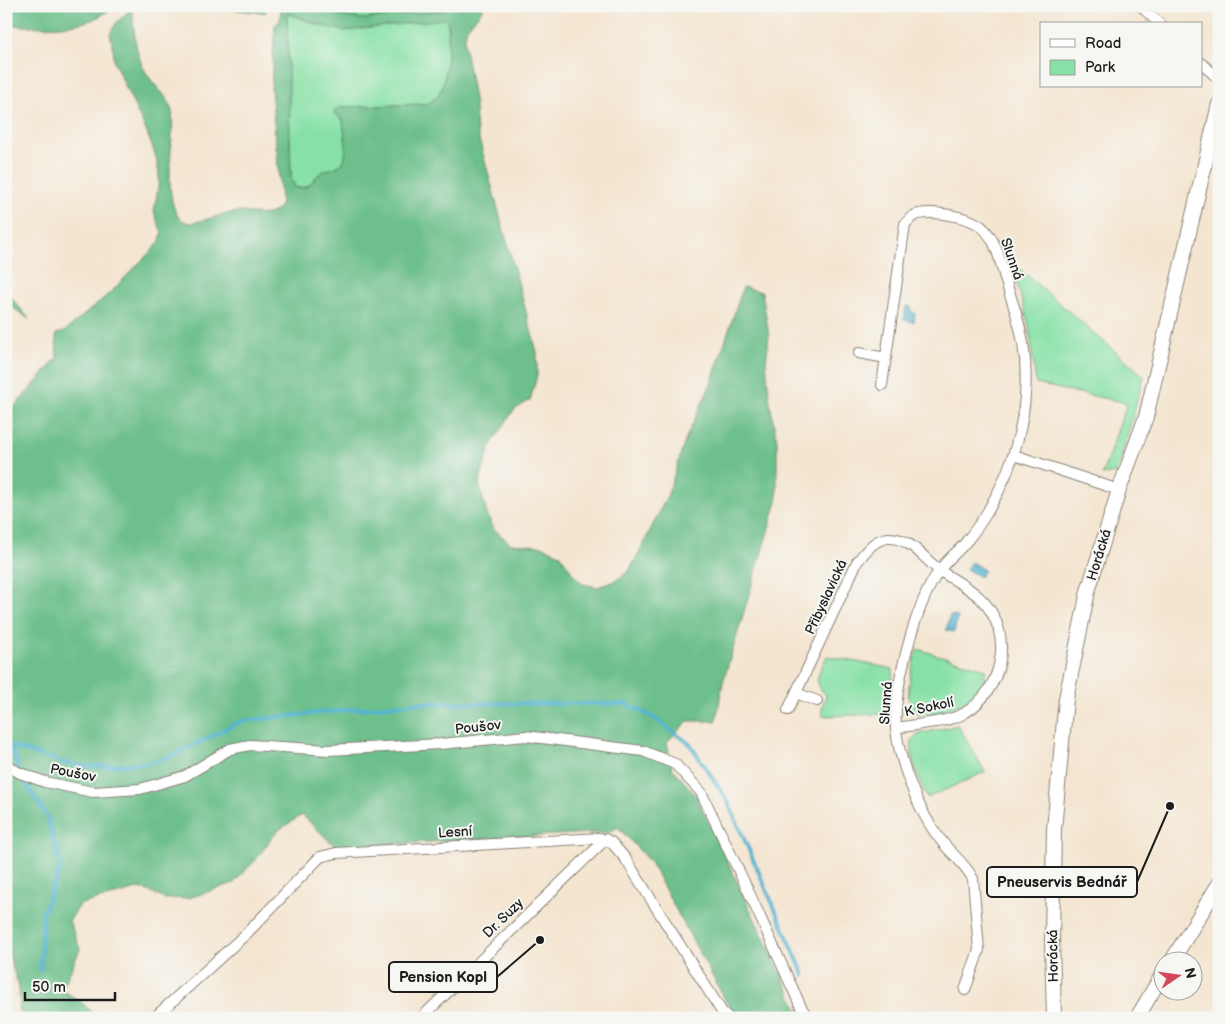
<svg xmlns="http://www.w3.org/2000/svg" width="1225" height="1024" font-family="'Balsamiq Sans',sans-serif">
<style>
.green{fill:#87e1a6;stroke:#527e61}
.forest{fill:#6dbf8b;stroke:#446e54;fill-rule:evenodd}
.water{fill:#53b3d1;stroke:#386876}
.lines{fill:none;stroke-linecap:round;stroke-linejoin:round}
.stream{stroke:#53b3d1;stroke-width:4}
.street-casing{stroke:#888076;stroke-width:12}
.secondary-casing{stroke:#888076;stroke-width:16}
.street{stroke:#fff;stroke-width:10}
.secondary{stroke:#fff;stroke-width:14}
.labels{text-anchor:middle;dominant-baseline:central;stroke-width:4;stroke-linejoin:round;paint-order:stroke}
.street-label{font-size:14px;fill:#1c1c1c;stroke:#f6f6f2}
.leader{fill:none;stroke:#1c1c1c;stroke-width:2}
.callout-dot{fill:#1c1c1c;stroke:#f6f6f2;stroke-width:2}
.callout{fill:#f6f6f2;stroke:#1c1c1c;stroke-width:2}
.callout-label{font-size:15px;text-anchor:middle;font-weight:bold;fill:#1c1c1c}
</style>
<rect width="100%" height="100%" fill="#f6f6f2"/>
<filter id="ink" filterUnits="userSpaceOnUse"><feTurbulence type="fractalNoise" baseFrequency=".02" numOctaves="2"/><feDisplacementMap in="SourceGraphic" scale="10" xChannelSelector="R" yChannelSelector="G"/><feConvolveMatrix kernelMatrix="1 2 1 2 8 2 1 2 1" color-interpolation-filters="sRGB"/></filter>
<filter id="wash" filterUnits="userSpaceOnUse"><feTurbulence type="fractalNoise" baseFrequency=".0096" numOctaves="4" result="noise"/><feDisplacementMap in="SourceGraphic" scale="20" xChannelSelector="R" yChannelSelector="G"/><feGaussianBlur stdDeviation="1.12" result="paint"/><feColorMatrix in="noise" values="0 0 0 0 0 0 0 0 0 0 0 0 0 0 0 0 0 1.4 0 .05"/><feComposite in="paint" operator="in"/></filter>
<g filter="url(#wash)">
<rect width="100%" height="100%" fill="#f4e5d0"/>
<path class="green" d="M322 6H450L444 10 364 19 338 16Z
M289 14C301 18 314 25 326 27 366 34 404 20 443 18L448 23C449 38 447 76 441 90 438 97 433 100 427 104L344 107 334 113 343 120C344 131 350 160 340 165 333 169 323 170 318 175 310 184 309 188 296 188L291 179 287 16Z
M1011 262 1144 376 1119 466 1115 473 1102 475 1127 403 1036 384 1029 326Z
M917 649 986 669C985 674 984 680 982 684 972 705 935 718 914 712 902 695 913 668 917 649Z
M827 656 893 669 890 714 823 716 822 709 826 695C811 682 820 671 827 656Z
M958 725 985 772 927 798C920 782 909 758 912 740L919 734Z"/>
<path class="forest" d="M6 6H115C107 12 98 18 88 21 68 28 27 28 6 24Z
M199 6H265L266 13Z
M281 6H322L338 16 364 19 444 10 450 6H473L474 8 484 6 480 13 467 28 464 42 474 99 477 132 537 352V376L530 400 514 410 500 431 491 445 480 479 479 485 487 514 494 529 511 544 542 546 560 554 573 574 583 584 597 587 613 582 628 572 636 559 668 494 686 438 711 384 743 287 762 292 769 336 766 362 770 404 777 440V501L723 682 716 721H688L667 742 672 768 696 796 802 1018H742L727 1003 650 862 618 827 610 832 336 847 302 815 277 831 258 857 234 883 189 898 165 899 141 888 81 904 69 921 80 949 62 990 80 1001 95 1015V1018H20L19 986 12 966 6 942V482L8 478 10 412 57 358 56 334 64 332 112 291 159 243 162 233 154 212 158 188 159 174 156 157 147 133 114 62 113 47 110 34 117 22 132 8C135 31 134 54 147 74 155 88 169 95 172 112 176 134 156 223 192 223 206 220 225 213 238 212 254 212 265 219 279 209L281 201 271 88 275 25 280 21ZM289 14 326 27 346 31 444 19 448 23C449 38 447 76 441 90 438 97 433 100 427 104L344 107 336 109 334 113 343 120C344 131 350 160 340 165 333 169 323 170 318 175 310 184 309 189 296 188L291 179 287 15Z
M6 291 29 319 6 303Z"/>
<path class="water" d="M906 306 911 307V313H915L914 322 904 320Z
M971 562 984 570 980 577 966 569Z
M950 615 958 617 954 632 946 630Z"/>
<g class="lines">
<path class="stream" d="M6 745 65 763 89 767 149 763 172 756 241 721 414 703 626 704 651 716 690 744 727 800 804 975
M11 746 19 769
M21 776 47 817 61 866 43 912 40 971"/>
</g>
</g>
<g filter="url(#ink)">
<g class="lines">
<defs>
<path id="street" d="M1141 6 1160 24
M1201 63 1219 79
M859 353 886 358
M882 385 905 224C908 221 910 218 913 216 928 209 962 216 976 223 997 234 1000 264 1007 285 1013 304 1020 323 1023 343 1032 399 1018 460 989 509 983 520 974 532 966 542 958 552 946 560 939 571 916 603 893 688 896 728 899 761 919 813 940 839 950 853 965 863 973 879L979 950 965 990
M1014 455 1119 490
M796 693 817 701
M788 710 857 562C865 552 875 538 889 538 911 538 923 558 939 570 953 580 970 587 982 600 1015 634 1003 691 963 714 946 723 916 724 896 728
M6 765 20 773 45 782 93 792 140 789 185 776 230 749 250 745 329 750 440 744 526 736 643 751 675 764 701 792 747 888 801 1007 808 1018
M154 1018 247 933 320 857 336 853 600 838 611 842 625 858 722 1012 729 1018
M421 1018 606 839"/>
<path id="secondary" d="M1171 962 1219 884
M1054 1018 1052 941 1054 829 1066 699 1088 591 1119 490 1146 417 1219 104
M1137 1018 1162 975"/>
</defs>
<use href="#street" class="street-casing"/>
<use href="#secondary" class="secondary-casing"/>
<use href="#street" class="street"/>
<use href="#secondary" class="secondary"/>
</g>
</g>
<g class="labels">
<g class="street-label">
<text transform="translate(1012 259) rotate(71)">Slunná</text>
<text transform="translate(1099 555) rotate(-73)">Horácká</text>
<text transform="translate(826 597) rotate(-65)">Přibyslavická</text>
<text transform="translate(886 703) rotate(-86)">Slunná</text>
<text transform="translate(929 707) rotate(-12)">K Sokolí</text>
<text transform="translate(478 727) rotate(-6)">Poušov</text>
<text transform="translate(73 773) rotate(11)">Poušov</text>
<text transform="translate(455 832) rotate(-3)">Lesní</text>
<text transform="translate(503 918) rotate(-44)">Dr. Suzy</text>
<text transform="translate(1053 956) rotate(-91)">Horácká</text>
</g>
</g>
<path class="leader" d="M1170 806L1137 882M540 940L497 977"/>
<g class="callout-dot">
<circle cx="1170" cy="806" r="5"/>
<circle cx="540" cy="940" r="5"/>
</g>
<g class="callout">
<rect x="987" y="867" width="150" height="30" rx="5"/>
<rect x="389" y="962" width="108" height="30" rx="5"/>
</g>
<g class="callout-label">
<text x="1062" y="887">Pneuservis Bednář</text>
<text x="443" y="982">Pension Kopl</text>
</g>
<rect width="1225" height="1024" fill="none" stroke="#f6f6f2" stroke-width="25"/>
<rect x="1040" y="22" width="162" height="65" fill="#f6f6f2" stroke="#9f9f9c"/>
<rect x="1050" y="39" width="25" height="8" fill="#ffffff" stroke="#9f9f9c"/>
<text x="1085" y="48" font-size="15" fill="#1c1c1c">Road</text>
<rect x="1050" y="60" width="25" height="15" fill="#87e1a6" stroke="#9f9f9c"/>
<text x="1085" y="72" font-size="15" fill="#1c1c1c">Park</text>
<g transform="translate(1178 976) rotate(77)"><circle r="24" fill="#f6f6f2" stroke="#9f9f9c"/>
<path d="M0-4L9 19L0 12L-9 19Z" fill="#d1495b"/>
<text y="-8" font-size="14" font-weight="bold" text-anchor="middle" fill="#1c1c1c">N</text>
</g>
<path d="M25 992v8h90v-8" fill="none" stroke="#1c1c1c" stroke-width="2.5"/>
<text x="32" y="992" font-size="15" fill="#1c1c1c" stroke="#f6f6f2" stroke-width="4" paint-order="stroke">50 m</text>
</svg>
